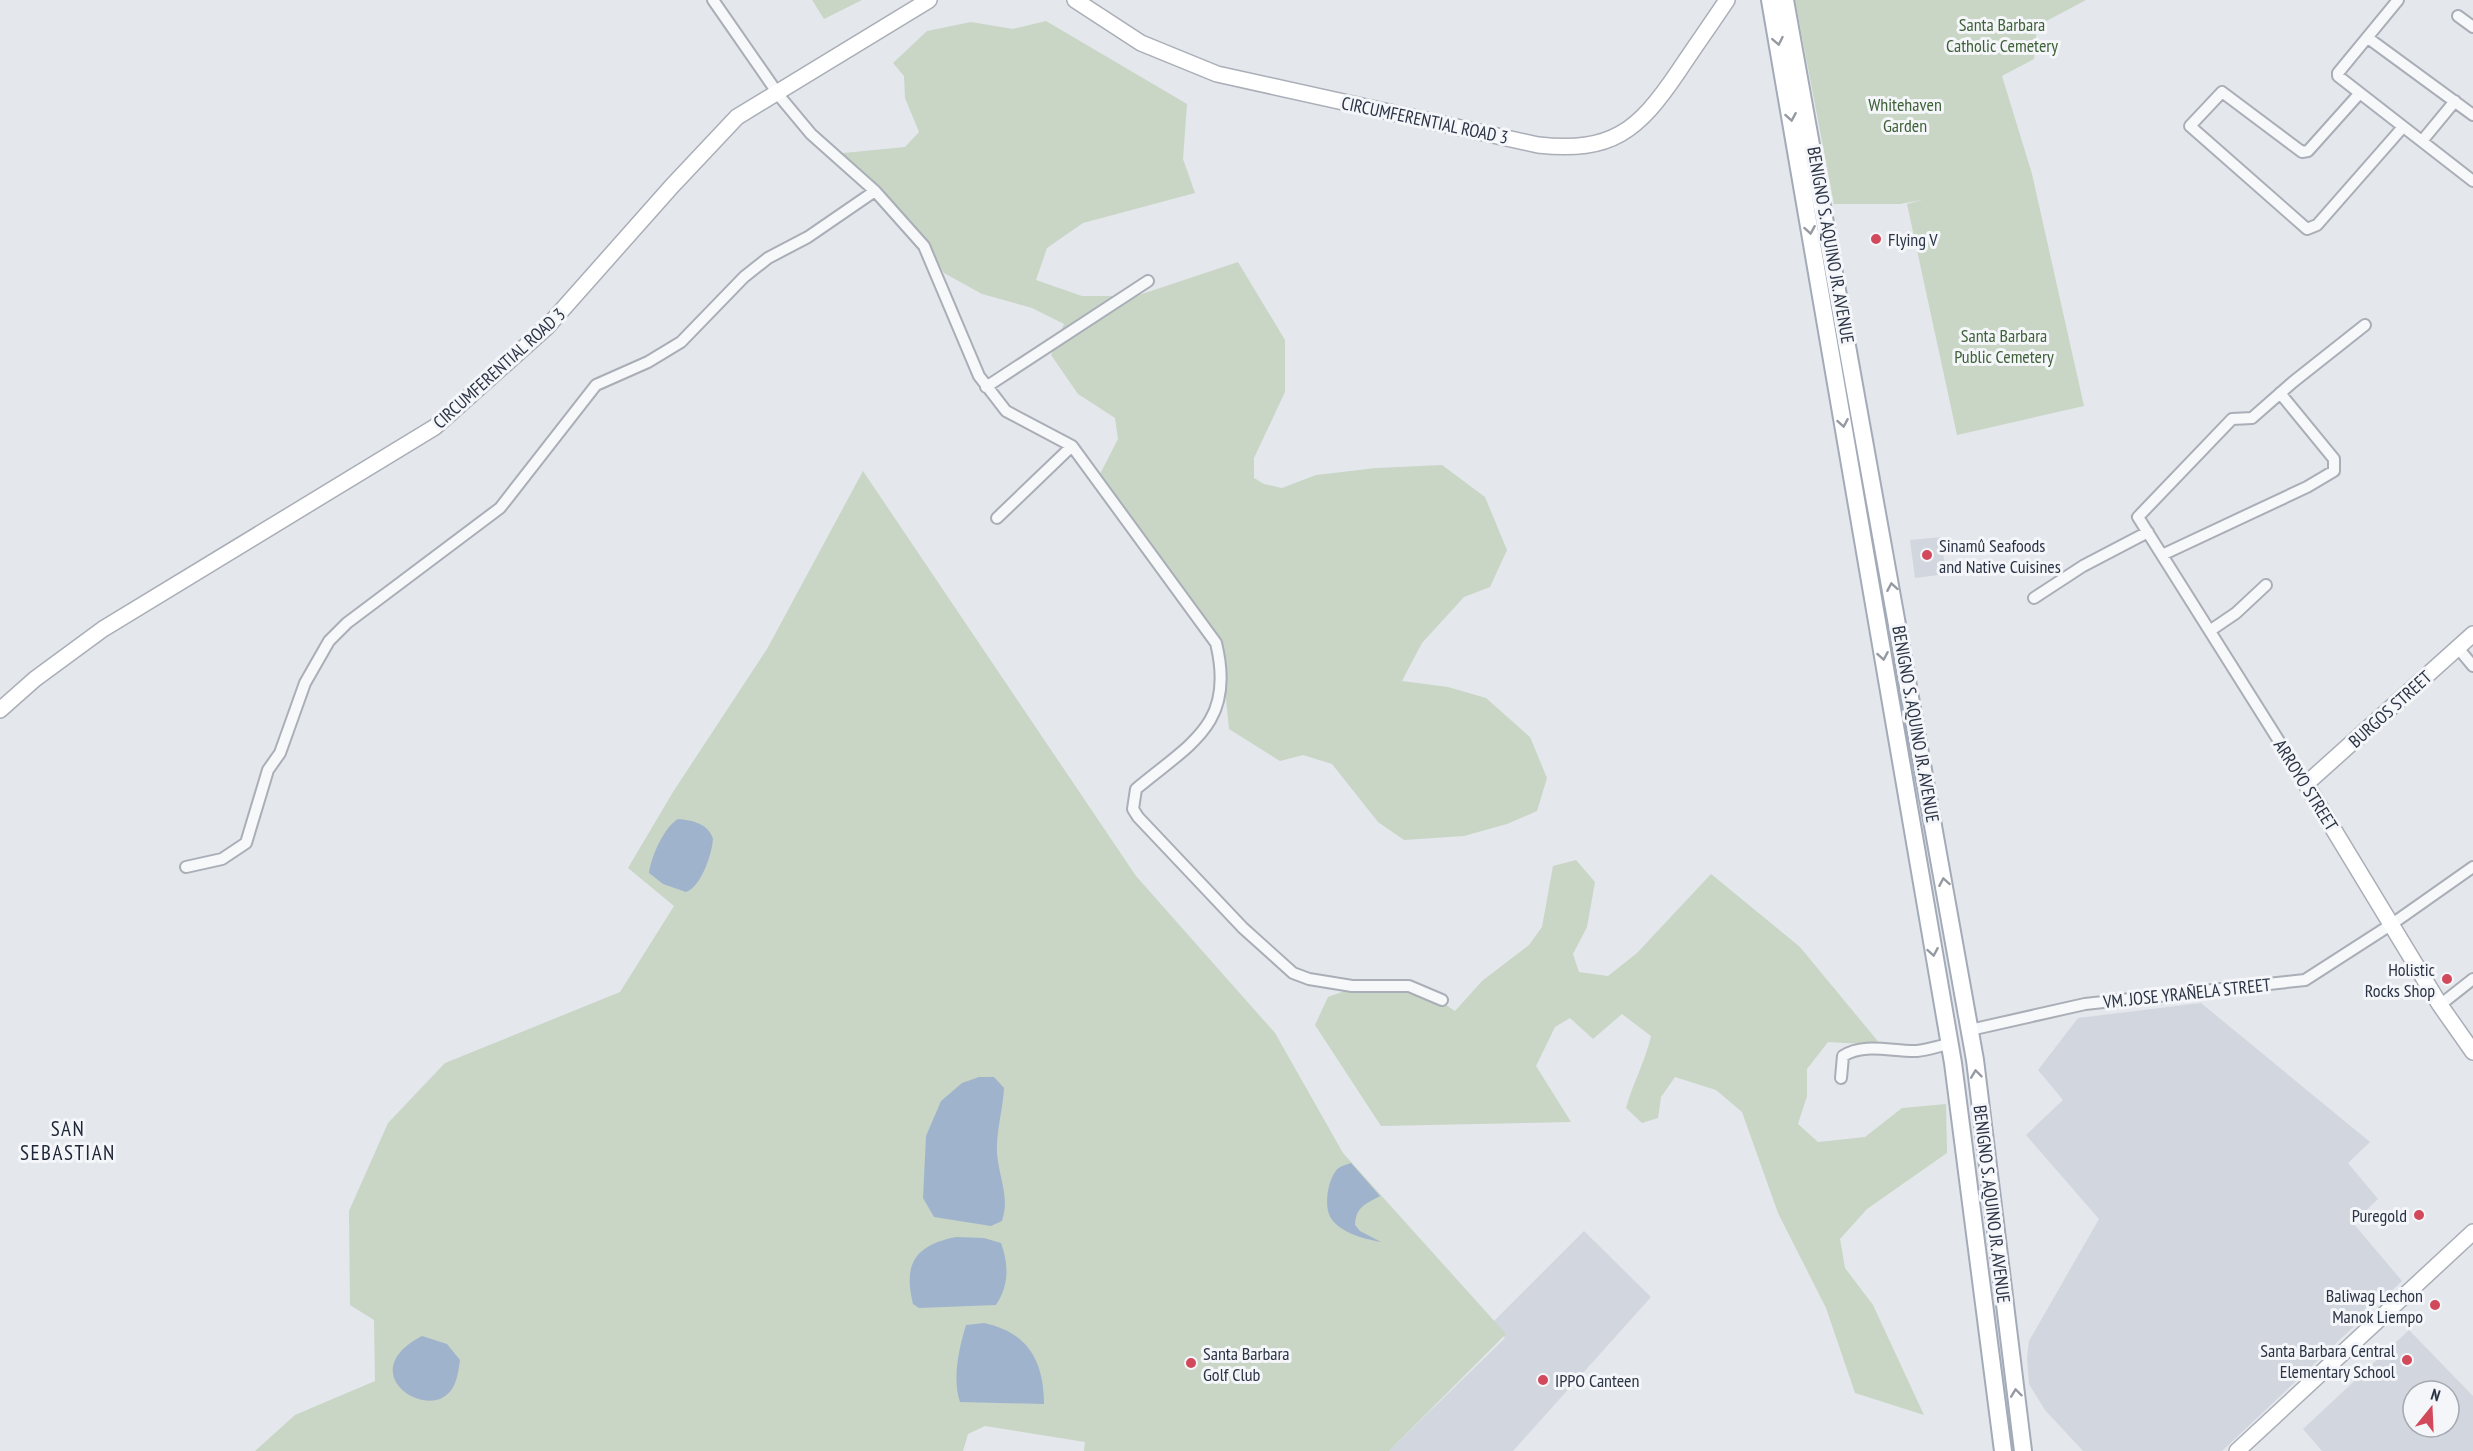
<svg xmlns="http://www.w3.org/2000/svg" width="2473" height="1451" font-family="'PT Sans Narrow',sans-serif">
<style>
.built{fill:#d2d6de;fill-rule:evenodd}
.green{fill:#c9d6c5}
.water{fill:#9fb4cc}
.lines{fill:none;stroke-linecap:round;stroke-linejoin:round}
.street-casing{stroke:#a9aeb7;stroke-width:14}
.secondary-casing{stroke:#a9aeb7;stroke-width:18}
.primary-casing{stroke:#a3abb8;stroke-width:20}
.street{stroke:#f7f8fa;stroke-width:10}
.secondary{stroke:#fff;stroke-width:15}
.primary{stroke:#fff;stroke-width:16}
.oneway{stroke:#959aa2}
.poi-dot{fill:#d1495b;stroke:#f4f6f9;stroke-width:2}
.labels{text-anchor:middle;dominant-baseline:central;stroke-width:6;stroke-linejoin:round;paint-order:stroke}
.park-label{font-size:18px;fill:#3f6138;stroke:#f4f6f9}
.street-label{font-size:18px;fill:#2b3445;stroke:#f4f6f9}
.poi-label{font-size:18px;fill:#2b3445;stroke:#f4f6f9;text-anchor:start}
.quarter-label{font-size:21px;letter-spacing:1.5px;fill:#1d2536;stroke:#f4f6f9}
</style>
<rect width="100%" height="100%" fill="#e4e7ec"/>
<path class="built" d="M1941 537 1946 574 1915 578 1910 540Z
M2201 1003 2370 1142 2348 1163 2378 1199 2353 1223 2402 1281 2222 1451H2083L2045 1410 2029 1384 2027 1358 2029 1341 2099 1219 2026 1135 2063 1100 2038 1070 2078 1018Z
M1584 1231 1651 1297 1513 1451H1389L1505 1338 1491 1324Z
M2409 1330 2473 1396V1451H2322L2303 1429ZM2413 1391H2449V1427H2413Z"/>
<path class="green" d="M812 0H862L824 19Z
M1795 0H2086L2037 26 2034 59 2002 76 2032 174 2084 406 1957 435 1907 204 1922 200 1900 204H1834Z
M1046 21 1187 104 1183 159 1195 193 1083 223 1047 248 1036 280 1082 296H1136L1238 262 1285 340V392L1254 458V478L1264 484 1282 488 1316 475 1376 468 1442 465 1485 497 1507 550 1490 587 1464 597 1422 643 1402 681 1448 687 1486 698 1530 737 1547 778 1537 811 1507 824 1464 836 1404 840 1378 822 1332 764 1303 755 1280 761 1229 729 1221 649 1097 480 1118 439 1115 418 1078 394 1051 355 1064 324 1032 308 982 294 944 273 925 240 833 154 905 147 919 132 905 98 904 76 893 63 927 31 971 22 1013 29Z
M863 471 1136 876 1275 1033 1343 1153 1506 1334 1389 1451H1084L1085 1442 985 1426 968 1434 963 1451H255L295 1415 375 1381 374 1320 350 1305 349 1211 388 1123 445 1063 620 992 674 906 628 868 673 792 767 649Z
M1576 860 1595 882 1587 927 1573 954 1579 972 1608 976 1637 953 1711 874 1800 947 1881 1045 1828 1042 1807 1069V1096L1798 1124 1818 1142 1865 1137 1902 1108 1946 1104 1947 1153 1867 1209 1840 1239 1845 1268 1873 1305 1924 1415 1855 1393 1826 1308 1778 1213 1742 1112 1716 1090 1675 1077 1661 1097 1658 1118 1642 1123 1626 1108C1633 1083 1645 1062 1651 1036L1622 1014 1593 1039 1570 1018 1555 1027 1536 1066 1571 1122 1381 1126 1315 1025 1328 997 1364 984 1418 986 1455 1011 1482 981 1529 945 1542 927 1553 866Z"/>
<path class="water" d="M678 819C692 820 709 824 713 839 712 854 701 887 686 892L663 884 649 873C651 857 664 827 678 819Z
M979 1077H994L1004 1088C1003 1109 996 1132 997 1153 999 1178 1010 1197 1002 1221L991 1226 934 1217 923 1198 926 1136 941 1101 962 1083Z
M1351 1163 1380 1196C1366 1204 1356 1206 1355 1225L1360 1231 1381 1242C1365 1239 1344 1234 1333 1221 1323 1210 1327 1184 1335 1172 1339 1166 1345 1165 1351 1163Z
M956 1237 984 1238 1001 1243C1009 1265 1009 1286 996 1305L919 1308 913 1304C903 1264 915 1245 956 1237Z
M984 1323C1027 1332 1044 1360 1044 1404L960 1402C952 1379 959 1348 966 1325Z
M422 1336 447 1344 460 1360C459 1367 458 1376 455 1383 438 1429 347 1375 422 1336Z"/>
<g class="lines">
<defs>
<path id="street" d="M713 0 781 98 811 134 875 191 924 246 979 376 1006 411 1072 446 1216 643C1236 724 1191 743 1136 789L1133 809 1138 817 1243 928 1293 973 1309 979 1352 986H1409L1442 1000
M2398 0 2338 73V76L2473 181
M2458 16 2473 27
M2368 38 2473 115
M2359 94 2308 151 2302 152 2222 92 2190 126 2307 229 2317 225 2403 127
M2422 141 2455 101
M986 387 1148 281
M997 518 1072 446
M2162 555 2307 487 2334 471V459L2280 393
M2034 598 2083 566 2148 532
M2211 630 2236 613 2266 585
M2458 648 2473 666
M2306 784 2138 517 2232 419 2252 418 2293 382 2365 325
M186 867 222 859 246 843 268 770 280 753 305 683 329 641 347 623 500 508 596 385 648 362 681 342 744 277 768 258 808 237 875 191
M2440 1005 2473 979
M1970 1030 2085 1004 2305 980 2392 924 2473 867
M1841 1078 1843 1056C1864 1042 1893 1052 1917 1051 1927 1050 1939 1046 1949 1044"/>
<path id="secondary" d="M1075 0 1141 43 1217 74 1538 145C1612 153 1638 131 1678 72 1694 48 1711 24 1727 0
M2473 634 2306 784 2440 1005 2473 1052
M0 710 35 679 103 629 435 427 547 327 672 186 737 117 929 0
M2237 1451 2473 1232"/>
<path id="primary" d="M1770 0 1953 1063 2003 1451
M1785 0 1975 1060 2023 1451"/>
</defs>
<use href="#street" class="street-casing"/>
<use href="#secondary" class="secondary-casing"/>
<use href="#primary" class="primary-casing"/>
<use href="#street" class="street"/>
<use href="#secondary" class="secondary"/>
<use href="#primary" class="primary"/>
</g>
<defs><path id="oneway-chevron" d="M-2-3.5L2.5 0L-2 3.5" fill="none" stroke-width="1.6" stroke-linecap="round" stroke-linejoin="round" transform="scale(1.5)"/></defs>
<g class="oneway">
<use href="#oneway-chevron" transform="translate(1778 41) rotate(79)"/>
<use href="#oneway-chevron" transform="translate(1791 117) rotate(80)"/>
<use href="#oneway-chevron" transform="translate(1810 230) rotate(80)"/>
<use href="#oneway-chevron" transform="translate(1843 423) rotate(80)"/>
<use href="#oneway-chevron" transform="translate(1892 587) rotate(-100)"/>
<use href="#oneway-chevron" transform="translate(1883 656) rotate(80)"/>
<use href="#oneway-chevron" transform="translate(1944 882) rotate(-100)"/>
<use href="#oneway-chevron" transform="translate(1933 952) rotate(80)"/>
<use href="#oneway-chevron" transform="translate(1976 1074) rotate(-97)"/>
<use href="#oneway-chevron" transform="translate(2016 1393) rotate(-97)"/>
</g>
<g class="poi-dot">
<circle cx="1876" cy="239" r="6"/>
<circle cx="1927" cy="555" r="6"/>
<circle cx="2447" cy="979" r="6"/>
<circle cx="2419" cy="1215" r="6"/>
<circle cx="2435" cy="1305" r="6"/>
<circle cx="2407" cy="1360" r="6"/>
<circle cx="1191" cy="1363" r="6"/>
<circle cx="1543" cy="1380" r="6"/>
</g>
<g class="labels">
<g class="park-label">
<text x="2002" y="24">Santa Barbara<tspan x="2002" dy="21">Catholic Cemetery</tspan></text>
<text x="1905" y="104">Whitehaven<tspan x="1905" dy="21">Garden</tspan></text>
<text x="2004" y="335">Santa Barbara<tspan x="2004" dy="21">Public Cemetery</tspan></text>
</g>
<g class="street-label">
<text transform="translate(1425 120) rotate(12)">CIRCUMFERENTIAL ROAD 3</text>
<text transform="translate(1831 245) rotate(80)">BENIGNO S. AQUINO JR. AVENUE</text>
<text transform="translate(499 368) rotate(-42)">CIRCUMFERENTIAL ROAD 3</text>
<text transform="translate(2390 709) rotate(-42)">BURGOS STREET</text>
<text transform="translate(1916 724) rotate(80)">BENIGNO S. AQUINO JR. AVENUE</text>
<text transform="translate(2306 785) rotate(58)">ARROYO STREET</text>
<text transform="translate(2187 993) rotate(-6)">VM. JOSE YRAÑELA STREET</text>
<text transform="translate(1992 1204) rotate(83)">BENIGNO S. AQUINO JR. AVENUE</text>
</g>
<g class="poi-label">
<text x="1888" y="239">Flying V</text>
<text x="1939" y="545">Sinamû Seafoods<tspan x="1939" dy="21">and Native Cuisines</tspan></text>
<text x="2435" y="969" text-anchor="end">Holistic<tspan x="2435" dy="21">Rocks Shop</tspan></text>
<text x="2407" y="1215" text-anchor="end">Puregold</text>
<text x="2423" y="1295" text-anchor="end">Baliwag Lechon<tspan x="2423" dy="21">Manok Liempo</tspan></text>
<text x="2395" y="1350" text-anchor="end">Santa Barbara Central<tspan x="2395" dy="21">Elementary School</tspan></text>
<text x="1203" y="1353">Santa Barbara<tspan x="1203" dy="21">Golf Club</tspan></text>
<text x="1555" y="1380">IPPO Canteen</text>
</g>
<g class="quarter-label">
<text x="68" y="1128">SAN<tspan x="68" dy="24">SEBASTIAN</tspan></text>
</g>
</g>
<g transform="translate(2431 1409) rotate(18)"><circle r="28" fill="#f4f6f9" stroke="#a4a8b1" stroke-width="1.5"/>
<path d="M0-4.5L10 22L0 15L-10 22Z" fill="#d1495b"/>
<text y="-9" font-size="16" font-weight="bold" text-anchor="middle" fill="#2b3445">N</text>
</g>
</svg>
